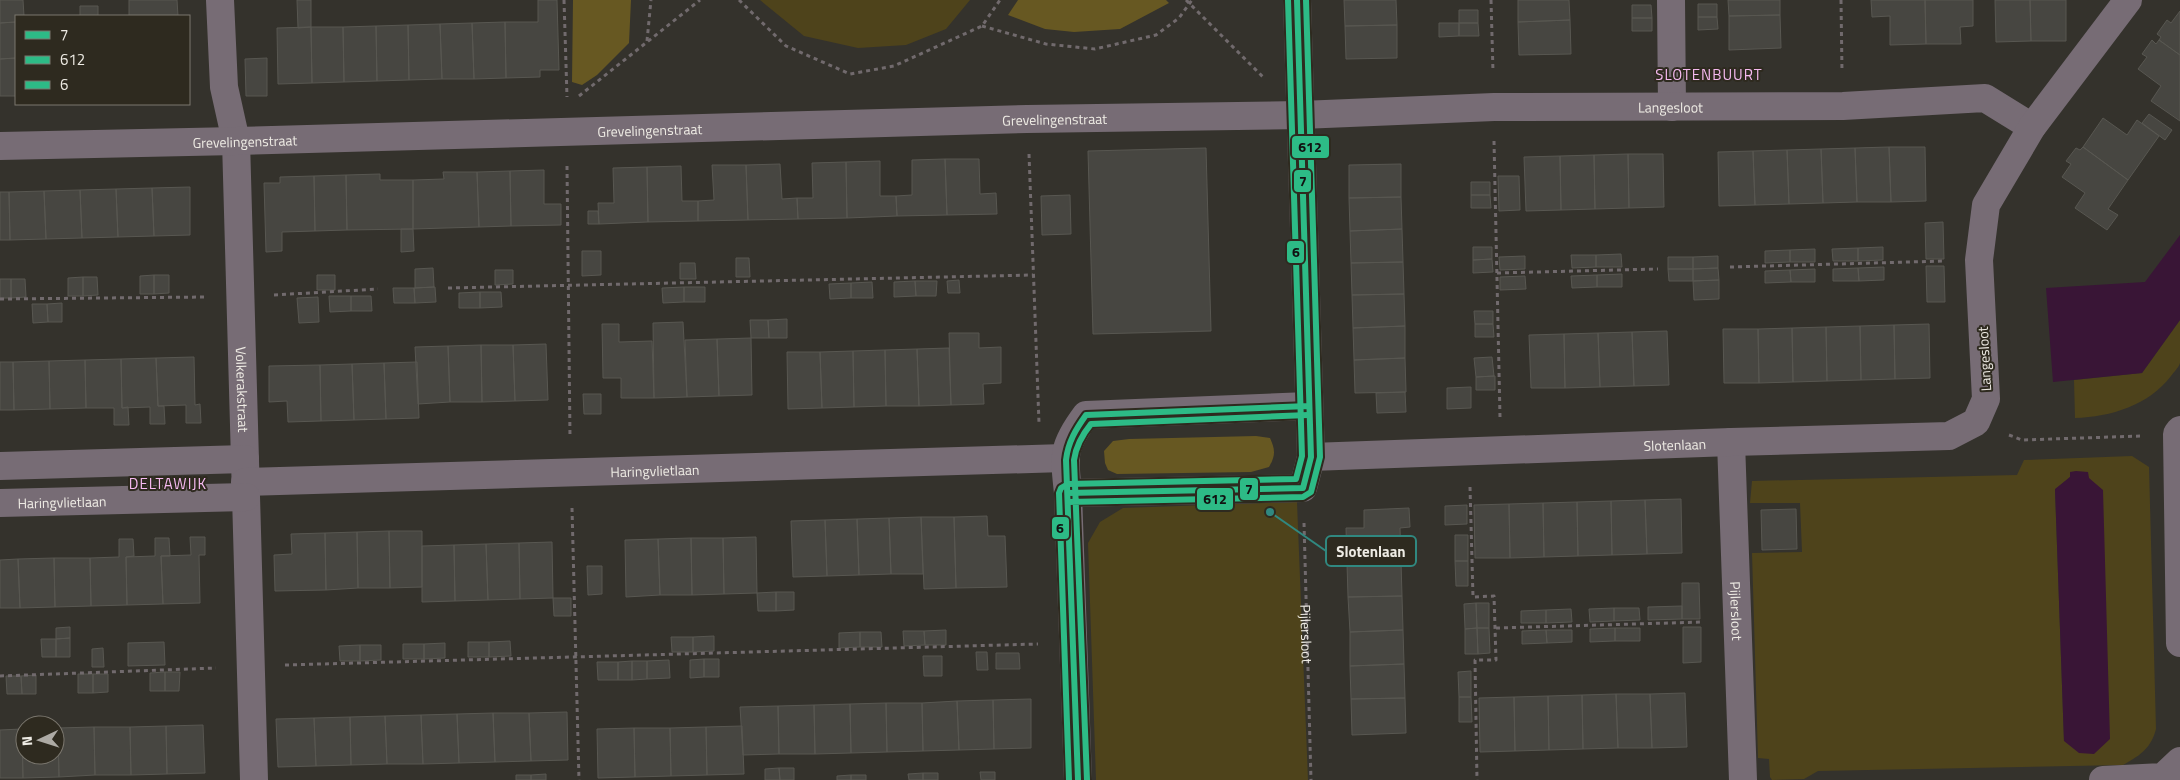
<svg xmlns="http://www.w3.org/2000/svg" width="2180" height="780" font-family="'Titillium Web',sans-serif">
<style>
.green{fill:#4e431b;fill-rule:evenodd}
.forest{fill:#675822}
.water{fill:#391536}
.building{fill:#474641;stroke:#585751}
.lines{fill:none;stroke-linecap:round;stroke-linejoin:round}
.path{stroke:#716a6d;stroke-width:3;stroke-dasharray:4 4;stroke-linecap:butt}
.street{stroke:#776c75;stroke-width:28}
.bus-1-casing{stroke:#2e2a1f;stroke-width:10}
.bus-2-casing{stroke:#2e2a1f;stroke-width:10}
.bus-3-casing{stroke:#2e2a1f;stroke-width:10}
.bus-1{stroke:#2dbb86;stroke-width:6}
.bus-2{stroke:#2dbb86;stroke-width:6}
.bus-3{stroke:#2dbb86;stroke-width:6}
.labels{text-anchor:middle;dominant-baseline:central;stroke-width:4;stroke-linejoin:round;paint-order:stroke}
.street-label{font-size:14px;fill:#eeebe4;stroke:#2e2a1f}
.neighbourhood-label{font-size:15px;letter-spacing:1px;fill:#f6baf1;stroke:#2e2a1f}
.leader{fill:none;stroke:#308880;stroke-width:2}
.callout-dot{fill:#308880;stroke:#2e2a1f;stroke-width:2}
.callout{fill:#2e2a1f;stroke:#308880;stroke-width:2}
.callout-label{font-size:15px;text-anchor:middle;font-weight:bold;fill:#eeebe4}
.line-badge{stroke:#2e2a1f;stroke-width:2}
.pale-badge-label{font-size:14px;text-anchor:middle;font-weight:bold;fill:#111}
</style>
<rect width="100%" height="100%" fill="#34322c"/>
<path class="green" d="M760 0H970L946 29 906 45 858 48 804 36Z
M2180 320C2180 331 2180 353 2180 363 2179 367 2174 372 2171 376 2149 405 2111 417 2075 418L2074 380 2142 373Z
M2132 456 2149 467 2156 729C2151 748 2141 755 2123 765L1818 771 1804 779 1772 780 1770 777 1769 759 1758 758 1752 553 1802 552 1800 503H1750L1752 481 2017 475 2024 460ZM2070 477 2064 741 2055 490Z
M1297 502 1308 780H1096L1088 543 1100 522 1123 508Z"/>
<path class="forest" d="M573 0H631L629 43 597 75 582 85 572 82Z
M1018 0H1166L1169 3 1120 29 1074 32 1045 29 1008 15Z
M1256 436 1270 438C1275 449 1276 455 1269 467L1251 472 1117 474 1108 470 1105 463 1104 451 1113 441 1129 439Z"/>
<path class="water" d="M2180 235V320L2142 373 2053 382 2046 288 2145 282Z
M2076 471 2088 472 2089 478 2103 490 2110 739 2094 754 2079 753 2064 741 2055 489 2070 477V472Z"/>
<path class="building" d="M0 0H23L24 16H16V22L0 23Z
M129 0H177L178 16H129Z
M297 0H311V27L298 28Z
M538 0H557L559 70H540V77L506 78 505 22H538Z
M1344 0H1396L1397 25 1345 26Z
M1518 0H1569L1570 20 1518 22Z
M1728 0H1780V15L1729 16Z
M1871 0H1925L1926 44 1890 45V16L1872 17Z
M1925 0H1973V26L1960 27 1961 44H1926Z
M1995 0H2030L2031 41 1996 42Z
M2030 0H2066V41H2031Z
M1698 4H1717V17H1698Z
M1632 5H1651L1652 18H1632Z
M80 6H98V16H80Z
M1459 10H1478V23H1459Z
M2180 11V55L2159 40 2161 37 2157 34 2167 20 2171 23Z
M1780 15 1781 48 1729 50V16Z
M1698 17H1717L1718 29 1698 30Z
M1632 18H1652V31H1632Z
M1570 20 1571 54 1519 55 1518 22Z
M16 22V58L0 59V23Z
M505 22 506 78 474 79 472 23Z
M472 23 474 79H442L440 24Z
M1439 23H1459V36L1439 37Z
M1459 23H1478L1479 36H1459Z
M440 24 442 79 409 80 408 25Z
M408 25 409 80 377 81 376 26Z
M1397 25V58L1346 59 1345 26Z
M376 26 377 81 344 82 343 27Z
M311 27H343L344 82 312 83Z
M311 27 312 83 278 84 277 28Z
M2152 40 2156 44 2159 40 2180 55V121L2151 101 2161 86 2138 69 2147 57 2142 54Z
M16 58V96H0V59Z
M267 58V96H246L245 59Z
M2149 114 2172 130 2165 140 2142 123Z
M2103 118 2127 135 2137 120 2159 136 2128 180 2083 147Z
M1889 147H1925L1926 201 1891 202Z
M1889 147 1891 202H1857L1855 148Z
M2083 147 2128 180 2108 209 2118 215 2107 230 2075 208 2085 193 2062 177 2071 164 2066 161 2076 148 2080 150Z
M1206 148 1211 331 1093 334 1088 151Z
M1855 148 1857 202 1823 203 1821 149Z
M1821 149 1823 203 1789 204 1787 150Z
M1787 150 1789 204 1755 205 1753 151Z
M1753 151 1755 205 1719 206 1718 152Z
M1628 154H1663L1664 207 1629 208Z
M1628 154 1629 208 1595 209 1594 155Z
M1594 155 1595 209 1561 210 1560 156Z
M1560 156 1561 210 1526 211 1524 157Z
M945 159H979L980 194 996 193 997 214 947 215Z
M945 159 947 215 897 216 896 196 912 195V160Z
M880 161V196H896L897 216 847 218 846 162Z
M846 162 847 218 798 219 797 198H813L812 163Z
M780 164 782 199 797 198 798 219 748 220 746 165Z
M1401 164V197L1349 198V165Z
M712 165H746L748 220 698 221V201L714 200Z
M681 166 682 201H698V221L648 222 647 167Z
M647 167 648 222 599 224 598 203H614L613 168Z
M544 170V204H561V225L511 226 510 171Z
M510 171 511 226 479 227 477 172Z
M443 172H477L479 227 413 229V180L444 179Z
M380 174V180H413V229L347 230 346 175Z
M346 175 347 230 315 231 314 176Z
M314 176 315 231 282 232V251L266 252 264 183H280V177Z
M1498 176H1519L1520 210 1499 211Z
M1471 182H1490V195H1471Z
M190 187V235L154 236 152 188Z
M152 188 154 236 118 237 116 189Z
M116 189 118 237 82 238 80 190Z
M80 190 82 238 46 239 44 191Z
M44 191 46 239 10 240 9 192Z
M0 192H9L10 240H0Z
M1070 195 1071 234 1042 235 1041 196Z
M1471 195H1490L1491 208H1471Z
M1401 197 1402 229 1350 231 1349 198Z
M588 211H598L599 224H588Z
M1943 222 1944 259H1926L1925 223Z
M401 229H413L414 251 401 252Z
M1402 229 1403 262 1351 263 1350 231Z
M1473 247H1492V259L1473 260Z
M1883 247V260L1858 261V248Z
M1858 248V261H1833L1832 249Z
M1815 249V262H1790V250Z
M1790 250V262L1765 263V251Z
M582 251H601V275L582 276Z
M1621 254 1622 267H1596V255Z
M1571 255H1596V267L1572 268Z
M1525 256V269L1500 270 1499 257Z
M1718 256V268L1693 269V257Z
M1668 257H1693V269H1668Z
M736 258H749L750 277H736Z
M1492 259 1493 272 1473 273V260Z
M1403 262 1404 294 1352 295 1351 263Z
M680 263H695L696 279H680Z
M1926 266H1944L1945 302H1927Z
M1884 267V280L1859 281 1858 268Z
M433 268 434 287 415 288V269Z
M1718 268 1719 280 1693 281V269Z
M1858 268 1859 281H1833V269Z
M1668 269H1693V281H1669Z
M1815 269V282H1791L1790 270Z
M495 270H513V284L495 285Z
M1790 270 1791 282 1765 283V271Z
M1622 274V287H1597V275Z
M154 275V294H140V276Z
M154 275H169V293L154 294Z
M317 275H335V290H317Z
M1597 275V287L1572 288 1571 276Z
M1525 276 1526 289 1500 290V277Z
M83 277H97L98 295 83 296Z
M83 277V296H68V278Z
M0 279H11V298H0Z
M11 279H25L26 297 11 298Z
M959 280 960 293H948L947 281Z
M1719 280V299L1694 300 1693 281Z
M915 281 916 296 894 297V282Z
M915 281H937L936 296H916Z
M872 282 873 298H851V283Z
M851 283V298L830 299 829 284Z
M435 287 436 302 415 303 414 288Z
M684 287V302L663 303 662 288Z
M684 287H705V302H684Z
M393 288H414L415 303H394Z
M480 292V308H459V293Z
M480 292H501L502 307 480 308Z
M1404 294 1405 326 1353 328 1352 295Z
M329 296H351V311L330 312Z
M351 296H371L372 311H351Z
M318 297 319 322 299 323 297 298Z
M62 303V322H48L47 304Z
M32 304H47L48 322 33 323Z
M1474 311H1493V324H1475Z
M787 319V338H769L768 320Z
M750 320H768L769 338H751Z
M683 322 687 397 654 398 653 323Z
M602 324H619V342L652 341 654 398H621V378H603Z
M1475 324H1493L1494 337H1475Z
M1929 324 1930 378 1895 379 1894 325Z
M1894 325 1895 379 1861 380 1860 326Z
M1405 326V358L1354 360 1353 328Z
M1860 326 1861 380 1827 381 1826 327Z
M1826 327 1827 381 1793 382 1792 328Z
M1792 328 1793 382 1759 383 1758 329Z
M1723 329H1758L1759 383H1724Z
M1667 331 1669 385 1634 386 1632 332Z
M1632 332 1634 386 1600 387 1598 333Z
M949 333H979V348L1001 347V383L983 384 984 404 951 405Z
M1598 333 1600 387 1565 388 1564 334Z
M1564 334 1565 388H1531L1529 335Z
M751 338 752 395 719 396 717 339Z
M717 339 719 396 687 397 685 340Z
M546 344 548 400 515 401 513 345Z
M481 345 482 402H450L448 346Z
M481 345H513L515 401 482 402Z
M448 346 450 402 418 404 415 347Z
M949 348 951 405 919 406 917 349Z
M917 349 919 406H886L885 350Z
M885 350 886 406 854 407 853 351Z
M853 351 854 407 822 408 820 352Z
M787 352H820L822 408 788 409Z
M194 357 195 405 200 404 201 423H186V405L158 406 156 358Z
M1492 357 1494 376 1476 377 1474 358Z
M156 358 158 406H164L165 424H150V407L122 408 121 359Z
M1405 358 1406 392 1355 393 1354 360Z
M121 359 122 408 128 407 129 425H114V408H86L85 360Z
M85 360 86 408 50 409 49 361Z
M49 361 50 409 14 410 13 362Z
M0 362H13L14 410H0Z
M417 362 419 418 386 419 384 363Z
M384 363 386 419 354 420 352 364Z
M352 364 354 420 321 421 320 365Z
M320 365 321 421 288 422 287 401 269 402V366Z
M1495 376V390H1476V377Z
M1471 387V408L1447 409V388Z
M1405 392 1406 412 1377 413 1376 393Z
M583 394H601V414H584Z
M1681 499 1682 553 1647 554 1645 500Z
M1645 500 1647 554 1612 555 1611 501Z
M1611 501 1612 555 1578 556 1577 502Z
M1577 502 1578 556 1544 557 1543 503Z
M1543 503 1544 557 1510 558 1509 504Z
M1509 504 1510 558H1475L1474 505Z
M1467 505V524L1445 525V506Z
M1409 508 1410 527 1400 528 1401 562 1347 563 1346 528H1364V510Z
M1796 509 1797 549 1762 550 1761 510Z
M987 516 988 536H1005L1007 587 956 588 954 517Z
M921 517 923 574H891L889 518Z
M921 517H954L956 588 924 589Z
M889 518 891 574 859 575 857 519Z
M857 519 859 575 827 576 825 520Z
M825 520 827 576 793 577 791 521Z
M389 531 390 588H358L357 532Z
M389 531H422V587L390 588Z
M357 532 358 588 326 590 325 533Z
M325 533 326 590 275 591 274 555 292 554 291 534Z
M1455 535H1468V561H1455Z
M190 537H205V555H199L200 603 163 604 161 556 191 555Z
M756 537 757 593 724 594 723 538Z
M155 538H169L170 556H161L163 604 127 605 126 557 155 556Z
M691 538H723L724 594 692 595Z
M691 538 692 595H660L658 539Z
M119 539H133L134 556 126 557 127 605 91 606 90 558 119 557Z
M658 539 660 595 626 597 625 540Z
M552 542 553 598 520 599 519 543Z
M519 543 520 599 488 600 486 544Z
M486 544 488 600 455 601 454 545Z
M454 545 455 601 422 602V546Z
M54 558H90L91 606 55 607Z
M54 558 55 607 20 608 18 559Z
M18 559 20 608H0V560Z
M1455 561H1468V586H1456Z
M1401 562 1402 596 1348 597 1347 563Z
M587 566H602V594L588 595Z
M1682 583H1699L1700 619H1682Z
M776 592V611H758L757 593Z
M776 592H794V610L776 611Z
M1402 596 1403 630 1350 632 1348 597Z
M553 598H571V616H554Z
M1476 603H1489V628H1477Z
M1476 603 1477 628 1465 629 1464 604Z
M1682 606V619L1648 620V607Z
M1614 608V621L1590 622 1589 609Z
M1614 608H1639L1640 620 1614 621Z
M1571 609 1572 622 1546 623V610Z
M1546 610V623H1521V611Z
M70 627V638L56 639V628Z
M1683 627H1701V662L1683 663Z
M1477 628H1489L1490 653 1478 654Z
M1477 628 1478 654H1465V629Z
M1615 628H1640V641H1615Z
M1615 628V641L1590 642V629Z
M946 630V645H925L924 631Z
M1403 630 1404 664 1350 666V632Z
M1546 630 1547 643 1522 644V631Z
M1546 630H1572V642L1547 643Z
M903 631H924L925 645 904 646Z
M860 632H881L882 647H860Z
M860 632V647L839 648V633Z
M714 636V651L693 652V637Z
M671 637H693V652H672Z
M70 638V657H56V639Z
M41 639H56V657H42Z
M510 641 511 656 489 657V642Z
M164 642 165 665 128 666V643Z
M468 642H489V657H468Z
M445 643V658L424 659V644Z
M403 644H424V659H403Z
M360 645H381V660L360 661Z
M360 645V661H340L339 646Z
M103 648 104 667H92V649Z
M976 652H987L988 670H977Z
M996 653H1019L1020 669H996Z
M923 656H942V676H924Z
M704 659H719V677H704Z
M704 659V677L690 678V660Z
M669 660 670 678 647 679V661Z
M632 661V680H618V662Z
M632 661H647V679L632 680Z
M597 662H618V680H598Z
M1404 664 1405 698 1351 699 1350 666Z
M1471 671V697H1459L1458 672Z
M165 672H180L179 691H165Z
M165 672V691H150V673Z
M78 674H93V693H78Z
M93 674H108V692L93 693Z
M36 675V694H22L21 676Z
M6 676H21L22 694H7Z
M1685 693 1687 747 1652 748 1650 694Z
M1616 694H1650L1652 748H1618Z
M1616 694 1618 748 1583 749 1582 695Z
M1582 695 1583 749 1549 750 1548 696Z
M1548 696 1549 750 1515 751 1514 697Z
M1459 697H1471L1472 722H1459Z
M1514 697 1515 751 1480 752 1479 698Z
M1405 698 1406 733 1352 735 1351 699Z
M1031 699V748L994 749 993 700Z
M993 700 994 749 959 750 957 701Z
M957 701 959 750 923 751 922 703Z
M886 703H922L923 751 887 752Z
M886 703 887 752 851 753 850 704Z
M850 704 851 753 815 754 814 705Z
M814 705 815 754H779L778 706Z
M778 706 779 754 743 755 740 707Z
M567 712 568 760 531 761 529 713Z
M493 713H529L531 761 495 762Z
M493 713 495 762 459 763 457 714Z
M457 714 459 763 423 764 421 715Z
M421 715 423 764H387L385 716Z
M385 716 387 764 351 765 350 717Z
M350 717 351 765 316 766 314 718Z
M314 718 316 766 278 767 276 719Z
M203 725 205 773 167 774 166 726Z
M166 726 167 774 131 775 130 727Z
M742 726 744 774 707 775 706 727Z
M94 727H130L131 775H95Z
M94 727 95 775 59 777 58 728Z
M706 727 707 775 671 776 670 728Z
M55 728H58L59 777 23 778 22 729H25V755H55Z
M634 728 635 777 598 778 597 729Z
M634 728H670L671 776 635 777Z
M22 729 23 778H0V730Z
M779 768H794V780H780Z
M779 768 780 780H765V769Z
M980 772H995V780H981Z
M923 773H938V780H923Z
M923 773V780H909L908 774Z
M546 774V780H531V775Z
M516 775H531V780H516Z
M851 775V780H837V776Z
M851 775H866V780H851Z"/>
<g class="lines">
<g class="path">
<path d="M564 0 567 97"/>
<path d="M739 0 786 46 850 74 894 66 982 26 1000 0"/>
<path d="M1186 0 1263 77"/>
<path d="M1491 0 1493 72"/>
<path d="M1841 0 1842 72"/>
<path d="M982 26 1046 44 1095 49 1156 35 1179 18 1192 0"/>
<path d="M647 41 651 0"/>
<path d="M579 96 700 0"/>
<path d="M1494 141 1500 417"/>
<path d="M1029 154 1039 423"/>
<path d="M567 166 570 437"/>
<path d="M1730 267 1945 261"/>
<path d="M1497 273 1658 269"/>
<path d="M448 288 1033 275"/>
<path d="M274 295 378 289"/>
<path d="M0 299 205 297"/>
<path d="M2009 435 2022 440 2141 436"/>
<path d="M1470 487 1473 597 1494 596 1496 660H1475L1477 780"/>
<path d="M572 508 579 780"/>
<path id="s1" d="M1304 523 1311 780"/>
<path d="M1496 628 1703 622"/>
<path d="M285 665 1038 644"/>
<path d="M0 676 216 668"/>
</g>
<g class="street">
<path id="s2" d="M220 0 224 87 236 141 254 780"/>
<path d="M1671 0 1672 107"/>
<path id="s3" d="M0 146 236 141 1027 119 1301 115 1494 107 1843 106 1985 98 2032 127"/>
<path d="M2180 430 2177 434 2180 643"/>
<path id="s4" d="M1731 442 1743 780"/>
<path id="s5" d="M1311 457 1731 442 1949 436 1976 422 1986 399 1979 260 1986 205 2032 127 2128 0"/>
<path d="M0 466 245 459"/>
<path id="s6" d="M245 482 1064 458"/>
<path d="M1068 493 1303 488 1311 457 1297 0"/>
<path id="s7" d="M0 503 246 497"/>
<path d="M1078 780 1068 493C1064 455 1062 447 1086 415L1308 406"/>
<path d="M2103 780 2163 777 2180 761"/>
</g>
<defs>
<path id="bus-1" d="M1068 493 1303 488 1311 457 1297 0
M1078 780 1066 460C1068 442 1076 429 1086 415L1308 406"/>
<path id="bus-2" d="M1068 502 1303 497 1311 492 1320 457 1306 0
M1087 780 1074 460C1076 446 1082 435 1091 424L1308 415"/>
<path id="bus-3" d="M1069 780 1059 493 1061 488 1068 484 1296 479 1302 456 1288 0"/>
</defs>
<use href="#bus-1" class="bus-1-casing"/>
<use href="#bus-2" class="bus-2-casing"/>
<use href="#bus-3" class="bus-3-casing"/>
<use href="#bus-1" class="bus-1"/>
<use href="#bus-2" class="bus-2"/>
<use href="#bus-3" class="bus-3"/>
</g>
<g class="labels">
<g class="street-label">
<text stroke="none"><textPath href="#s3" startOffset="1671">Langesloot</textPath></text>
<text stroke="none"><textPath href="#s3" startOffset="1055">Grevelingenstraat</textPath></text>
<text stroke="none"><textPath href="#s3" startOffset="650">Grevelingenstraat</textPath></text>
<text stroke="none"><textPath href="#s3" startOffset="245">Grevelingenstraat</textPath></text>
<text transform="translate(1984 359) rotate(-93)">Langesloot</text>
<text stroke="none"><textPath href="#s2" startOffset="391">Volkerakstraat</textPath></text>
<text stroke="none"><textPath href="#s5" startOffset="364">Slotenlaan</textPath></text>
<text stroke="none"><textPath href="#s6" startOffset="410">Haringvlietlaan</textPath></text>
<text stroke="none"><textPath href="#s7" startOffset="62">Haringvlietlaan</textPath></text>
<text stroke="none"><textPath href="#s4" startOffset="169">Pijlersloot</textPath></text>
<text stroke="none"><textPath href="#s1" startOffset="111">Pijlersloot</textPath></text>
</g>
<g class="neighbourhood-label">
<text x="1709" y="74">SLOTENBUURT</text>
<text x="168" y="483">DELTAWIJK</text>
</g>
</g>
<path class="leader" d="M1270 512L1326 551"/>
<circle class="callout-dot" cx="1270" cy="512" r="5"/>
<rect class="callout" x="1326" y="536" width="90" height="30" rx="5"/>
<g class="callout-label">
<text x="1371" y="557">Slotenlaan</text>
</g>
<g class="line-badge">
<rect x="1291" y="135" width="39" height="24" rx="5" fill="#2dbb86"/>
<rect x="1293" y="169" width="19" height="24" rx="5" fill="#2dbb86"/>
<rect x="1286" y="240" width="19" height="24" rx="5" fill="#2dbb86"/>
<rect x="1239" y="477" width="20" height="24" rx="5" fill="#2dbb86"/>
<rect x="1196" y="487" width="38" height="24" rx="5" fill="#2dbb86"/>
<rect x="1051" y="516" width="19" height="24" rx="5" fill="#2dbb86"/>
</g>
<g class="pale-badge-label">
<text x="1310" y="152">612</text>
<text x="1303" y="186">7</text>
<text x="1296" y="257">6</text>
<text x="1249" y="494">7</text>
<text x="1215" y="504">612</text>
<text x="1060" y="533">6</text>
</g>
<rect x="15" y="15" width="175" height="90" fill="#2e2a1f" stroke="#7b776e"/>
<rect x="25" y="31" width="25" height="8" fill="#2dbb86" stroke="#7b776e"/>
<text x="60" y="40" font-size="15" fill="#eeebe4">7</text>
<rect x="25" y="56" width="25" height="8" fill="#2dbb86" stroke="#7b776e"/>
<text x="60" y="65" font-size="15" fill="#eeebe4">612</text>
<rect x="25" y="81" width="25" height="8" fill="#2dbb86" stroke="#7b776e"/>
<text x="60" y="90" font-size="15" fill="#eeebe4">6</text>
<g transform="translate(40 740) rotate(266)"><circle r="24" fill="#2e2a1f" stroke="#7b776e"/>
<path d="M0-4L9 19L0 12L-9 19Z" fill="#adaaa4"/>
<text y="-8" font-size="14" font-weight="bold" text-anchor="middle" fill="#eeebe4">N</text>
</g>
</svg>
